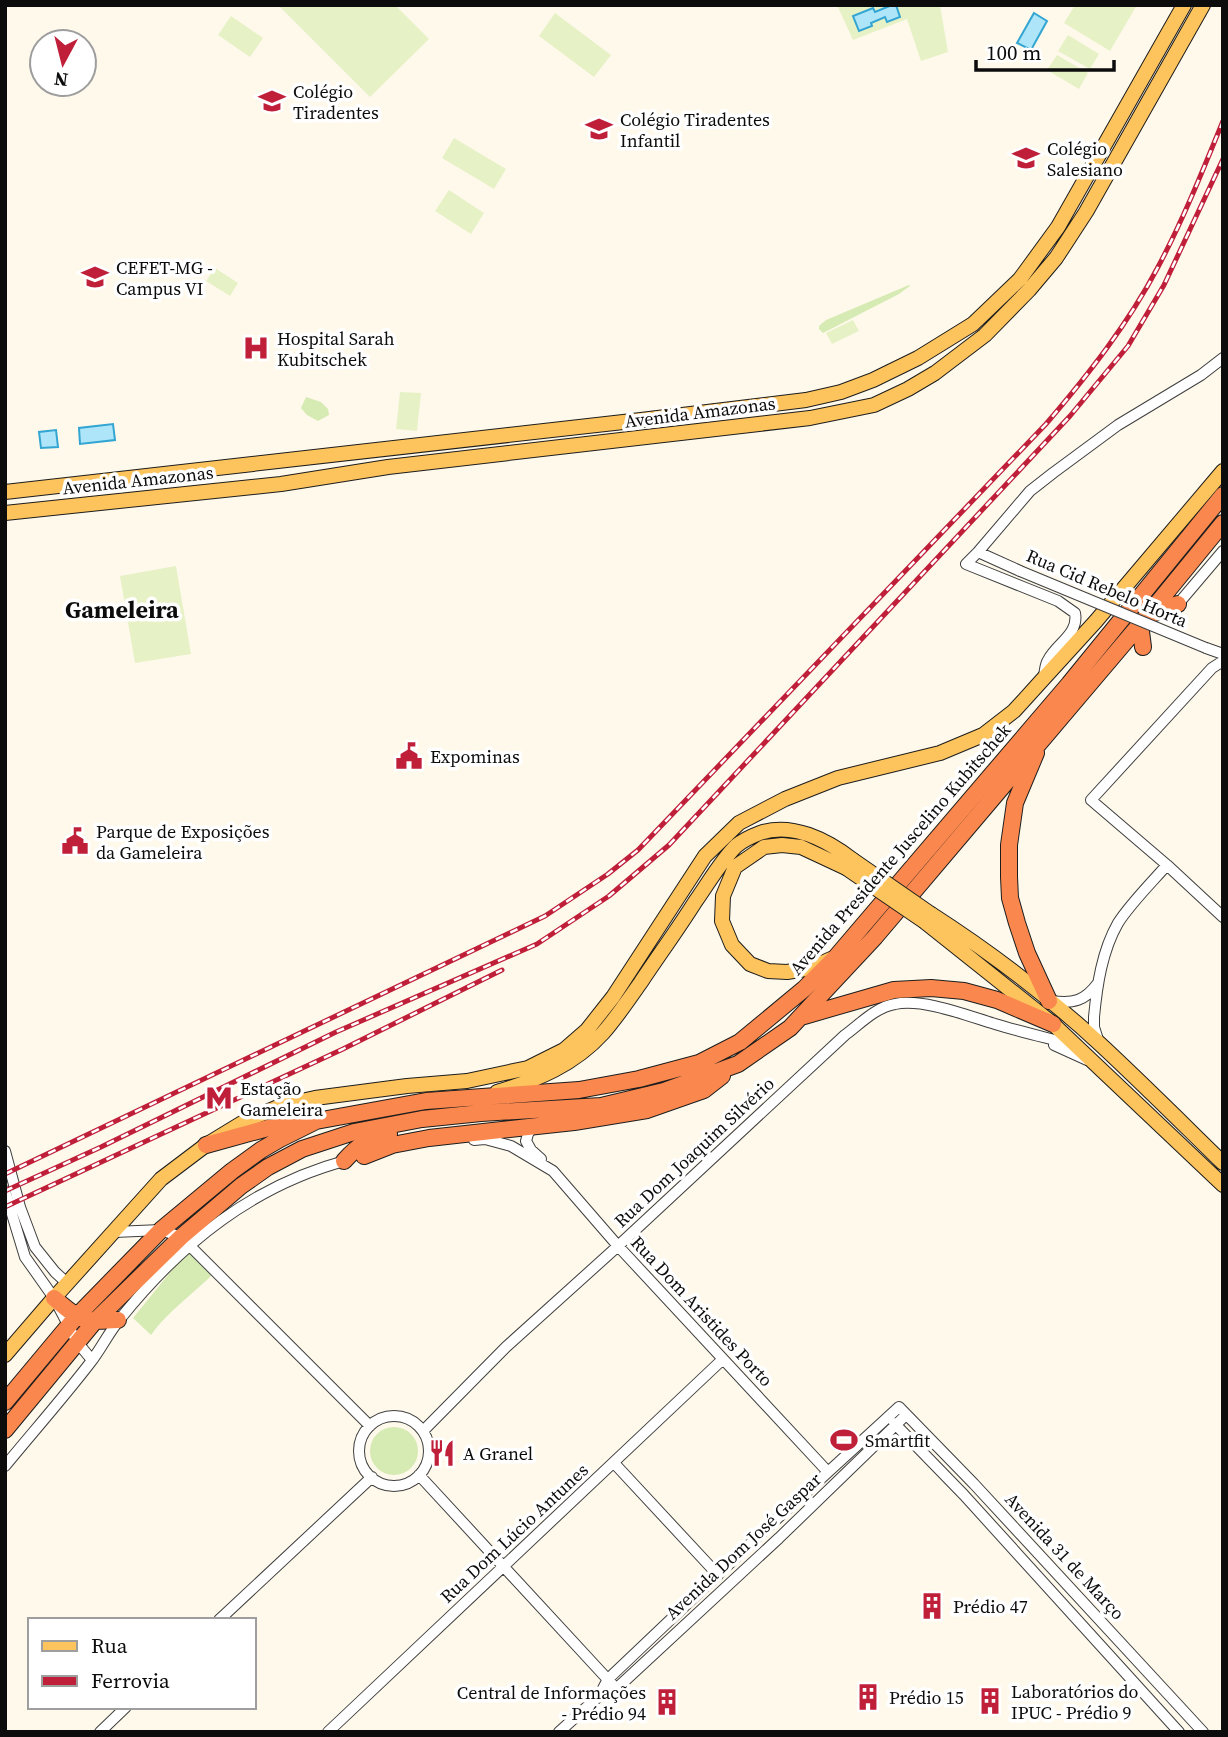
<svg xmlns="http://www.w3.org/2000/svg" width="1228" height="1737" font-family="'Source Serif 4',serif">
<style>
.green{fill:#d6eab3}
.pitch{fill:#e7f1c6}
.water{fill:#aee5f8;stroke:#32a5d2;stroke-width:2}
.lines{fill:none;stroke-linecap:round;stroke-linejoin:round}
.minor-casing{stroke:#3f3f3f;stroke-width:12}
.major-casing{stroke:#1d1d1d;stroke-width:16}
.highway-casing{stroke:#1d1d1d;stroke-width:18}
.minor{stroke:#fff;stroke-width:10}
.major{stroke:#fdc35c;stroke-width:14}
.highway{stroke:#fa884e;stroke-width:16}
.rail-casing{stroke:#c01f3a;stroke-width:5}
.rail{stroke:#fff;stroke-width:2.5;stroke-dasharray:8;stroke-linecap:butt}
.minor-bridge-casing{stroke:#3f3f3f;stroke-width:12;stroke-linecap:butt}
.major-bridge-casing{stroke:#1d1d1d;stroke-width:16;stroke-linecap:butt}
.minor-bridge{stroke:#fff;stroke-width:10}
.major-bridge{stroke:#fdc35c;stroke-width:14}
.labels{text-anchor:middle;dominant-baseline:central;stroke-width:7;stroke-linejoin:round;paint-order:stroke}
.poi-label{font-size:18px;fill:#0c0c0c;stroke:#fff;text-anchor:start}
.street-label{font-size:18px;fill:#0c0c0c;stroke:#fff}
.district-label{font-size:24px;font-weight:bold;fill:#0c0c0c;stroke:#fff}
</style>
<rect width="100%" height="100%" fill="#fff9eb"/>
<path class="green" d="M909 285 910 286 899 294 823 333 819 329V326L826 320Z
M306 397 321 402 328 409 329 415 318 421 307 415 301 408Z
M189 1249 213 1274C192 1295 168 1311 151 1335L133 1318Z
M370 1451a24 24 0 1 1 48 0a24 24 0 1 1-48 0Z"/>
<path class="pitch" d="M278 5H395L429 39 370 97Z
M837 5H940L948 52 921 61 907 19 853 40Z
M1075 5H1137L1110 51 1064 23Z
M555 13 611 55 594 77 539 36Z
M231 16 263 38 250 57 218 35Z
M1068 35 1099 54 1090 69 1058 51Z
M1057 55 1088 73 1079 89 1047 70Z
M454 138 506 169 494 189 442 158Z
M449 190 484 213 471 234 435 211Z
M215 268 238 283 230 296 206 281Z
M853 320 859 331 832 344 826 333Z
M400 392 421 393 417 431 396 429Z
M176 566 191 654 135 663 120 576Z"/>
<path class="water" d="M892 5H896L900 17 887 22 885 17 871 23 872 26 859 31 853 16 873 8 875 12Z
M1034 13 1047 21 1031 50 1017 43Z
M113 424 115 440 80 444 79 428Z
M56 430 58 447 41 448 39 432Z"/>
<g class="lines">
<defs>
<path id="minor" d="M978 552 1020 571
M1178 604 1223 551
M1206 648 1223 654
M1223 661 1212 668 1091 800 1167 865 1223 917
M1044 676C1045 671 1045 664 1048 660 1057 643 1079 634 1075 613L1058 601 966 564 978 552 1030 491 1053 473 1118 425 1201 375 1223 358
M1052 1001C1073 1004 1085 1001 1098 983
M1099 1043 1094 1027V1017C1097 985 1102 951 1118 923 1130 904 1152 882 1167 865
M1054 1045 1087 1060
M532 1127 528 1134 526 1141 531 1150 541 1159
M474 1140 485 1139 511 1146 553 1171 618 1246 828 1472
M5 1151 20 1207 35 1247 55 1272 67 1283
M5 1191 25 1257 54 1298 77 1342 92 1360
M114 1232 161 1230 181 1237 370 1426
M359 1451a35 35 0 1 1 70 0a35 35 0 1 1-70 0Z
M894 1423 964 1495 1179 1732
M423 1431 506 1347 618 1246 845 1035C860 1024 876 1007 895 1004 923 998 968 1016 995 1024 1021 1032 1048 1038 1074 1045
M614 1463 718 1575
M5 1466C33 1432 63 1398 90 1363 101 1349 109 1332 120 1319 181 1243 253 1185 348 1160
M419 1475 612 1684
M219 1620 372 1477
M599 1696 608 1679 768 1527 899 1407 974 1484 1203 1732
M100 1732 126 1707
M328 1732 723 1359
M559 1732 599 1696 616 1689 779 1538 906 1415"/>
<path id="major" d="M5 492 641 420 806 400 841 392 873 380 918 358 973 324 1020 279 1058 227 1184 5
M5 513 281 484 388 467 810 418 874 405 908 389 935 373 985 335 1029 290 1056 258 1086 212 1203 5
M931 914C990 952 1048 996 1100 1044 1142 1083 1182 1123 1223 1163
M925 922 1053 1024 1223 1185
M831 959 811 968 787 972 768 971 750 964 732 945 722 921 723 896 735 867 764 847 782 845 801 847 846 868
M497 1092C537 1080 574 1065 603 1033 617 1017 629 999 641 982 659 955 678 929 695 902 708 884 720 862 736 846 742 841 752 836 760 833 792 822 827 840 853 860
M5 1355 54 1298 161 1179 206 1145 247 1120 283 1105 315 1098 407 1086 467 1081 528 1068 564 1050 587 1030 613 997 705 856 739 823 785 799 838 778 940 753 983 735 1014 711 1044 678 1096 621 1223 471"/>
<path id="highway" d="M1149 615 1178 604
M1140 624 1143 647
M1036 753 1015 803 1009 845V877L1010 898 1017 923 1027 953 1049 1001
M804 1016 894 990 931 988 964 991 997 1000 1053 1024
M206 1145 268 1128 304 1123
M364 1156 392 1145 429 1138 574 1122 647 1110 704 1090 722 1076
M344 1161C360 1143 367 1141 389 1134
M54 1298C81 1321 82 1322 118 1320
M5 1402 76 1317 161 1230 232 1171 261 1150 280 1139 316 1121 426 1101 579 1090 639 1079 699 1063 740 1042 804 989 836 957 1069 684 1223 495
M5 1430 95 1321 181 1237 241 1186 268 1167 302 1149 354 1132 422 1119 481 1113 601 1106 664 1091 738 1064 790 1028 875 937 1147 616 1223 523"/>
</defs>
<use href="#minor" class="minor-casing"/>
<use href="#major" class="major-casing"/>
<use href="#highway" class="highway-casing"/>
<use href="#minor" class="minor"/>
<use href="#major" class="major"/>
<use href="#highway" class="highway"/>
<defs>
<path id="rail" d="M5 1174 545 916 608 874 638 850 1046 424C1088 375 1128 324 1158 267 1183 220 1203 170 1223 121
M5 1191 101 1147 336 1032 537 944 609 896 669 845 1070 416 1128 346 1164 285 1223 159
M5 1207 343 1049 502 970"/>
</defs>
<use href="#rail" class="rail-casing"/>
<use href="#rail" class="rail"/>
<defs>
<path id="minor-bridge" d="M1020 571 1206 648"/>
<path id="major-bridge" d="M853 860 931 914
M846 868 925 922"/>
</defs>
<use href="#minor-bridge" class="minor-bridge-casing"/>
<use href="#major-bridge" class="major-bridge-casing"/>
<use href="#minor-bridge" class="minor-bridge"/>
<use href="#major-bridge" class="major-bridge"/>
</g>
<defs>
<symbol id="school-bare" viewBox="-9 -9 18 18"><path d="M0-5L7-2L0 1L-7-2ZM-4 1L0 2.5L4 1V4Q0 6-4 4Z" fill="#c01f3a" stroke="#fff" stroke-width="2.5" paint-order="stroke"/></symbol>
<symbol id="university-bare" viewBox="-9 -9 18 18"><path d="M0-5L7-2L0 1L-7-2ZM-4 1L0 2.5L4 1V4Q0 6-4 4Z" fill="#c01f3a" stroke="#fff" stroke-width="2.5" paint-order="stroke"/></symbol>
<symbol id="hospital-bare" viewBox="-9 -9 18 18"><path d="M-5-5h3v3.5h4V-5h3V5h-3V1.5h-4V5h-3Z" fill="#c01f3a" stroke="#fff" stroke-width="2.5" paint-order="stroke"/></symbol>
<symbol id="civic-bare" viewBox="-9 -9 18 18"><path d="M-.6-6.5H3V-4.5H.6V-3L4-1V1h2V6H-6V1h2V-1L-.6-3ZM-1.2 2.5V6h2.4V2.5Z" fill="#c01f3a" stroke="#fff" stroke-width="2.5" paint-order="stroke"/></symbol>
<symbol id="metro-bare" viewBox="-9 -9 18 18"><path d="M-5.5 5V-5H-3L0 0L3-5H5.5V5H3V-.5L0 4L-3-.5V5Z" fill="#c01f3a" stroke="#fff" stroke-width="2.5" paint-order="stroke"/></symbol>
<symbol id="stadium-bare" viewBox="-9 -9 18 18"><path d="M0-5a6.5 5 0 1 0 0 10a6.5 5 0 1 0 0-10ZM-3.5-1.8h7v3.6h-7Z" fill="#c01f3a" stroke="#fff" stroke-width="2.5" paint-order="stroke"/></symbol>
<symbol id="restaurant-bare" viewBox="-9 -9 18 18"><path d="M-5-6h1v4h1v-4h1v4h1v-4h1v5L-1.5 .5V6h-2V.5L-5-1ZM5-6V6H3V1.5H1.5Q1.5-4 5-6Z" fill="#c01f3a" stroke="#fff" stroke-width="2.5" paint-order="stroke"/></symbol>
<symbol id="building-bare" viewBox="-9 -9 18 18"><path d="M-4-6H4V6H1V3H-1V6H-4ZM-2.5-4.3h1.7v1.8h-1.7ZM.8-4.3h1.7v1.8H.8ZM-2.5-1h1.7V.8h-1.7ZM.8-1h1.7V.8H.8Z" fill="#c01f3a" stroke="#fff" stroke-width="2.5" paint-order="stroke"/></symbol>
</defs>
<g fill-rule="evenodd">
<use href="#school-bare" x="253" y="82" width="38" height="38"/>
<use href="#school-bare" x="580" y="110" width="38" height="38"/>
<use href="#school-bare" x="1007" y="139" width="38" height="38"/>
<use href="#university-bare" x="76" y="258" width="38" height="38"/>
<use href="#hospital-bare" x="237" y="329" width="38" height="38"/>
<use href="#civic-bare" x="390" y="737" width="38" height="38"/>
<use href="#civic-bare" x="56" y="822" width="38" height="38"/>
<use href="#metro-bare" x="200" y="1079" width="38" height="38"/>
<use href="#stadium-bare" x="825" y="1421" width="38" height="38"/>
<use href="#restaurant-bare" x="423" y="1434" width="38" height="38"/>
<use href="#building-bare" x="913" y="1587" width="38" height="38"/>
<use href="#building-bare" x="849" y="1678" width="38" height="38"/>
<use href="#building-bare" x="971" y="1682" width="38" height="38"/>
<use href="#building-bare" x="648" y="1683" width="38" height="38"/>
</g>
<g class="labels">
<g class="poi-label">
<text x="293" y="91">Colégio<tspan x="293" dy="21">Tiradentes</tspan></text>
<text x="620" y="119">Colégio Tiradentes<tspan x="620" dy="21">Infantil</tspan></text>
<text x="1047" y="148">Colégio<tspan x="1047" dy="21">Salesiano</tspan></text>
<text x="116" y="267">CEFET-MG -<tspan x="116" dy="21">Campus VI</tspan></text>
<text x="277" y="338">Hospital Sarah<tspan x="277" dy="21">Kubitschek</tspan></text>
<text x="430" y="756">Expominas</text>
<text x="96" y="831">Parque de Exposições<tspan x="96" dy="21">da Gameleira</tspan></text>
<text x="240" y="1088">Estação<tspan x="240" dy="21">Gameleira</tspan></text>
<text x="865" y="1440">Smartfit</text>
<text x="463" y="1453">A Granel</text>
<text x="953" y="1606">Prédio 47</text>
<text x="1011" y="1691">Laboratórios do<tspan x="1011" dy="21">IPUC - Prédio 9</tspan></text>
<text x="646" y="1692" text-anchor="end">Central de Informações<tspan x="646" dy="21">- Prédio 94</tspan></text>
<text x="889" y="1697">Prédio 15</text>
</g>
<g class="street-label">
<text transform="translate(700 412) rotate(-7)">Avenida Amazonas</text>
<text transform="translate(138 480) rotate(-6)">Avenida Amazonas</text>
<text transform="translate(1107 588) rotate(23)">Rua Cid Rebelo Horta</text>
<text transform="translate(900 849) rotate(-49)">Avenida Presidente Juscelino Kubitschek</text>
<text transform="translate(694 1152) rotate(-43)">Rua Dom Joaquim Silvério</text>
<text transform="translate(702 1311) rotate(47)">Rua Dom Aristides Porto</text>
<text transform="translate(514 1533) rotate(-43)">Rua Dom Lúcio Antunes</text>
<text transform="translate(743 1546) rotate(-43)">Avenida Dom José Gaspar</text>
<text transform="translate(1065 1556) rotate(47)">Avenida 31 de Março</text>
</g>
<g class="district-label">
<text x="122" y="609">Gameleira</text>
</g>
</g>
<rect width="1228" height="1737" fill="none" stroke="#0c0c0c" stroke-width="14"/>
<rect x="28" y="1618" width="228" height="91" fill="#ffffff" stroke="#9e9e9e" stroke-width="2"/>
<rect x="42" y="1641" width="35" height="10" fill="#fdc35c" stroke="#9e9e9e" stroke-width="2"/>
<text x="91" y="1653" font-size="21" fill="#0c0c0c">Rua</text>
<rect x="42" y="1676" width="35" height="10" fill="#c01f3a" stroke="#9e9e9e" stroke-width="2"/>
<text x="91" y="1688" font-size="21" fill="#0c0c0c">Ferrovia</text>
<g transform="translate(63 63) rotate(187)"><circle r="33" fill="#ffffff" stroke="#9e9e9e" stroke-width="2"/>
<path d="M0-5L12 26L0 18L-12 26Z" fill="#c01f3a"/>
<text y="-10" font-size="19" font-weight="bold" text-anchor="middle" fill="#0c0c0c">N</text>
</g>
<path d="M976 60v10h138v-10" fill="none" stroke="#0c0c0c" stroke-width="3.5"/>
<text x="986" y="60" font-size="21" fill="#0c0c0c" stroke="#ffffff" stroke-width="5" paint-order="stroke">100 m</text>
</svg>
